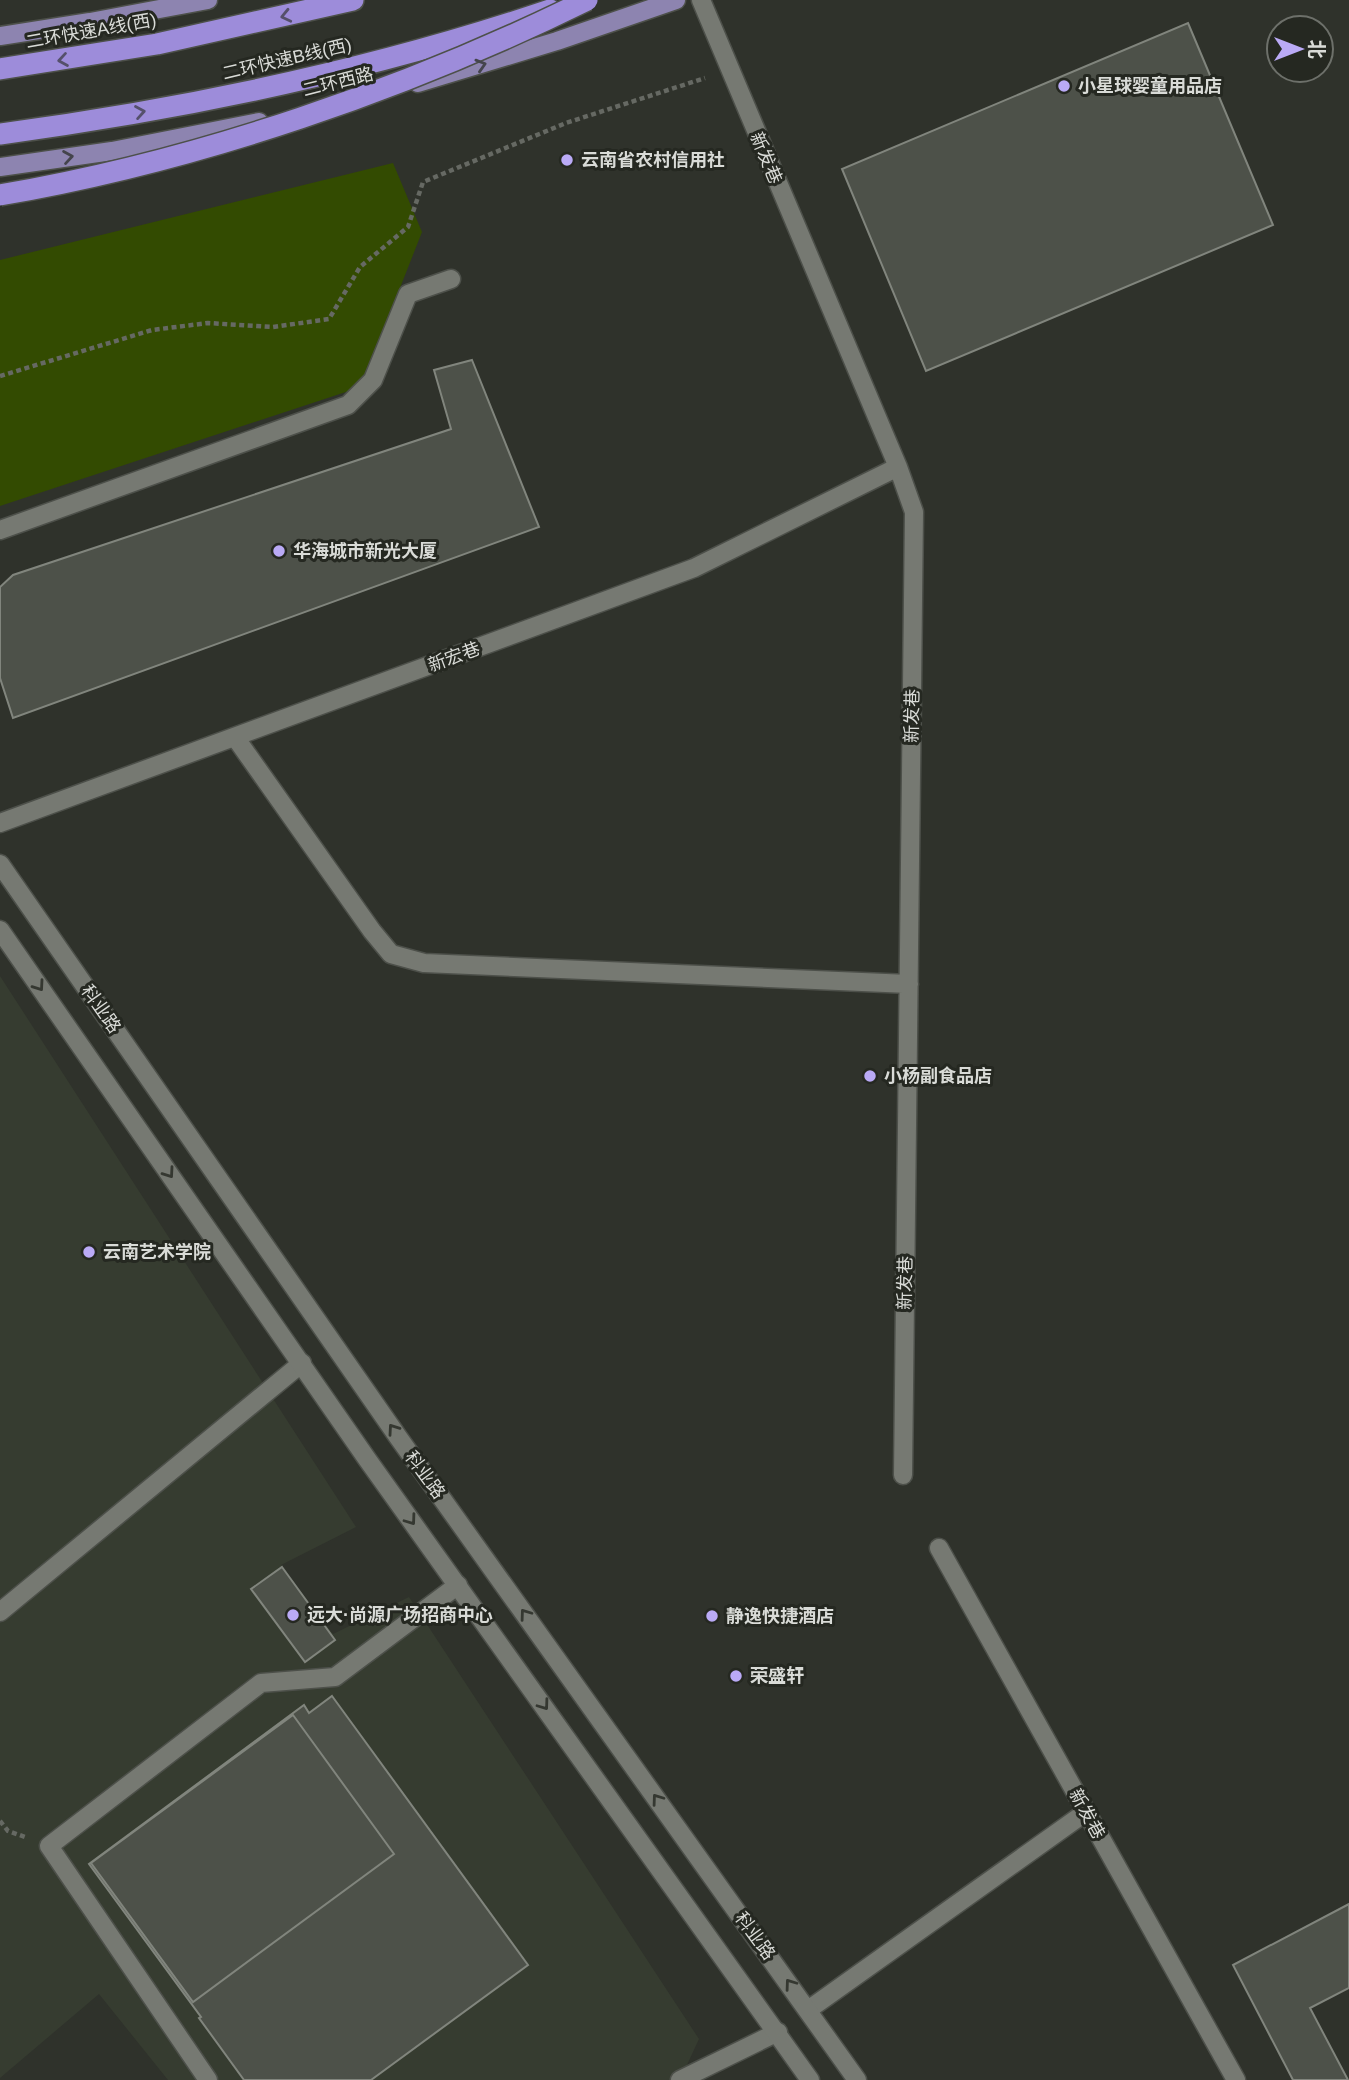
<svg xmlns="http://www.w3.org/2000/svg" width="1349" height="2080" font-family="Arial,'Noto Sans SC',sans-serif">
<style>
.built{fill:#363c30}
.green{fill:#334b01}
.building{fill:#4d5149;stroke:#81857d;stroke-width:2}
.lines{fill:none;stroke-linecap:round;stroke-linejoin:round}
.lane-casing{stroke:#4d504a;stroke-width:21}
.street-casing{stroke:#4d504a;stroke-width:21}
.secondary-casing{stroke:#4d504a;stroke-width:21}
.primary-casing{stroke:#4d504a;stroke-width:21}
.highway-casing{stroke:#4d504a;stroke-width:24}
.path{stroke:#666963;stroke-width:4.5;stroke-dasharray:5 3.5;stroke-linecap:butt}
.lane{stroke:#767972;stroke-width:18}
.street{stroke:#767972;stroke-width:18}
.secondary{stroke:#767972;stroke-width:18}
.primary{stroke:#8d84b0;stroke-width:18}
.highway{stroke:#9d8cda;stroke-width:21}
.highway-bridge-casing{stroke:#4d504a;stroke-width:24;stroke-linecap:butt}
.highway-bridge{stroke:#9d8cda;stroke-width:21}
.oneway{stroke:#55506b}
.oneway2{stroke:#44444c}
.oneway3{stroke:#353831}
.poi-dot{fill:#baaaf6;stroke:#252821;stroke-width:2.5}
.labels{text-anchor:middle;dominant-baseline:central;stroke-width:6;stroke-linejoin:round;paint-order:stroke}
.street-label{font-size:18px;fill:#d9dbd7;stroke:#252821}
.poi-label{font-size:18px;font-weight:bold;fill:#d9dbd7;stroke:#252821;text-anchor:start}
</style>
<rect width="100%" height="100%" fill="#2f322b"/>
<path class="built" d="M0 976 356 1527 281 1565 333 1634 409 1597 699 2039 680 2080H168L99 1994 0 2078Z"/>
<path class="green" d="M393 163 422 232 361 387 0 506V260Z"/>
<path class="building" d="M1188 23 1273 225 926 371 842 169Z
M472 360 539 527 13 718 0 678V587L13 575 451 429 434 370Z
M282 1567 335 1640 305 1662 251 1589Z
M332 1696 528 1965 371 2080H244L199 2018 201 2017 89 1864 304 1705 309 1713Z
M293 1715 394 1854 193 2002 91 1863Z
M1349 1904V1988L1310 2008 1348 2080H1293L1233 1965Z"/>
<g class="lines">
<defs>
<path id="lane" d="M0 530 348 405 373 380 408 294 451 279
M939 1548 1236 2080
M0 1612 302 1363
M680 2080 778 2032"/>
<path id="street" d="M701 0 898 467 914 512 903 1475
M235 737 372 931 391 954 424 963 909 984
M0 823 694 568 898 467
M808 2010 1086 1812
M208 2080 49 1846 261 1683 335 1677 458 1585"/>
<path id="secondary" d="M0 864 398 1437 857 2080
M0 930 367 1459 810 2080"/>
<path id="primary" d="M0 36 90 22 208 0
M418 83 557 41 676 0
M0 167 112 151 259 122"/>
<path id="highway" d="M0 69 157 44 353 0
M0 134C186 109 372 70 550 10"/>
</defs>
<use href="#lane" class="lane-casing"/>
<use href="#street" class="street-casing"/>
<use href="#secondary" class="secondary-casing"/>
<use href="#primary" class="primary-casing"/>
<use href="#highway" class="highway-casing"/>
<path class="path" d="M0 376 152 330 208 323 273 327 329 319 360 267 408 227 423 182 566 123 705 78
M0 1821 8 1831 25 1837"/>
<use href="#lane" class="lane"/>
<use href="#street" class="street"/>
<use href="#secondary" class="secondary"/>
<use href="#primary" class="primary"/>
<use href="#highway" class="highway"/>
<defs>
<path id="highway-bridge" d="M0 195C198 161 407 89 587 0"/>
</defs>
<use href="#highway-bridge" class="highway-bridge-casing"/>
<use href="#highway-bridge" class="highway-bridge"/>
</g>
<defs><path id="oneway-chevron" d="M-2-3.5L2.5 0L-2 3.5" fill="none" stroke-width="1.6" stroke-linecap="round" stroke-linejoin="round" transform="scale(1.75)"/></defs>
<g class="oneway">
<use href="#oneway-chevron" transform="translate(286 16) rotate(167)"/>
<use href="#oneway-chevron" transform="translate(63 60) rotate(171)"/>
<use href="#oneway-chevron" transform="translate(140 112) rotate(-10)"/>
</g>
<g class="oneway2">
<use href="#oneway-chevron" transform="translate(481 65) rotate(-17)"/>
<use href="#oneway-chevron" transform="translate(68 157) rotate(-9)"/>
</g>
<g class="oneway3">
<use href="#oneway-chevron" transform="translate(39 986) rotate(55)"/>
<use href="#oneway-chevron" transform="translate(169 1173) rotate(55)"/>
<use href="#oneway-chevron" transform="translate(393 1429) rotate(-125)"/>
<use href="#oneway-chevron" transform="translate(411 1520) rotate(54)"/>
<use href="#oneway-chevron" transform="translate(525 1614) rotate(-126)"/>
<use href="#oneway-chevron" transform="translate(544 1705) rotate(54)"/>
<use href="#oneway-chevron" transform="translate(657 1799) rotate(-126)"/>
<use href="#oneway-chevron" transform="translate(790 1984) rotate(-126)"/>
</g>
<g class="poi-dot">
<circle cx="1064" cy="86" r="7"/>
<circle cx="567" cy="160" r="7"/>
<circle cx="279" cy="551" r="7"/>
<circle cx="870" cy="1076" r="7"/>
<circle cx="89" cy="1252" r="7"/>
<circle cx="293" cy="1615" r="7"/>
<circle cx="712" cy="1616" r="7"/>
<circle cx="736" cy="1676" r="7"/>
</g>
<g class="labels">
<g class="street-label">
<text transform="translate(91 31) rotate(-10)">二环快速A线(西)</text>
<text transform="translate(287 59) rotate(-13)">二环快速B线(西)</text>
<text transform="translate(338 82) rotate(-14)">二环西路</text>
<text transform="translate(766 158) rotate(67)">新发巷</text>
<text transform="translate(454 657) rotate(-20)">新宏巷</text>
<text transform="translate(912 716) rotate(-89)">新发巷</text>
<text transform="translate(101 1009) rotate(55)">科业路</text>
<text transform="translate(905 1283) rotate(-89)">新发巷</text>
<text transform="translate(425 1475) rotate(54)">科业路</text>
<text transform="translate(1087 1814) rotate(61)">新发巷</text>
<text transform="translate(755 1936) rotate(54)">科业路</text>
</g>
<g class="poi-label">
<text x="1078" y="86">小星球婴童用品店</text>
<text x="581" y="160">云南省农村信用社</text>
<text x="293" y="551">华海城市新光大厦</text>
<text x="884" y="1076">小杨副食品店</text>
<text x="103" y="1252">云南艺术学院</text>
<text x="307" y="1615">远大·尚源广场招商中心</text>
<text x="726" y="1616">静逸快捷酒店</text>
<text x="750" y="1676">荣盛轩</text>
</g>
</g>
<g transform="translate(1300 49) rotate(90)"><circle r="33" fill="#252821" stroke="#6d706a" stroke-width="2"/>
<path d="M0-5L12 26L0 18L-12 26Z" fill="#baaaf6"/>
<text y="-10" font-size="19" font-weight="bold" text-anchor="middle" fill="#d9dbd7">北</text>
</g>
</svg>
